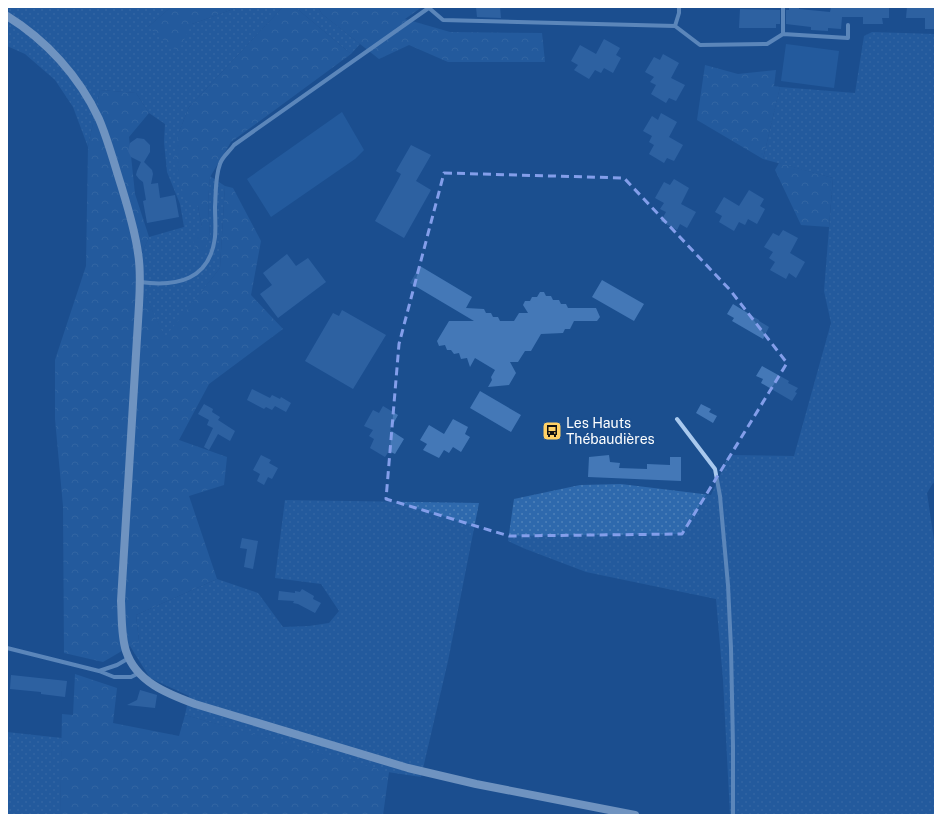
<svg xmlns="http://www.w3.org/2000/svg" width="942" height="822" font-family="'Public Sans',sans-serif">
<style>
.grass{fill:url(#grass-dots)}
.forest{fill:url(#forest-crowns)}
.garden{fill:#2e69ad}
.building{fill:#4478b7}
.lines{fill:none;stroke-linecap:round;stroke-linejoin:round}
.street{stroke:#a9c9ee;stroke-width:4}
.secondary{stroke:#d6e6fa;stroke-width:8}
.marked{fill:none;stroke:#839eea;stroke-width:3;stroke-dasharray:8 5;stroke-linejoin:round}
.labels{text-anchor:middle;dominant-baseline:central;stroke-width:3.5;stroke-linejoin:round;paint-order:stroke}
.poi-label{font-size:14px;fill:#fff;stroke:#1b4f8f;text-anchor:start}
</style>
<defs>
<pattern id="grass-dots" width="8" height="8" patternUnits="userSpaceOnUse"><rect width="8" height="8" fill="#2e69ad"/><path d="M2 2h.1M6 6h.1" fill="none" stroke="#4d80b9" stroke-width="1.8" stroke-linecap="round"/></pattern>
<pattern id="forest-crowns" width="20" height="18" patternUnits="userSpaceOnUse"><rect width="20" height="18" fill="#2e69ad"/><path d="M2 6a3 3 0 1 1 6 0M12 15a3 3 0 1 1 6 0" fill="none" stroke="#4d80b9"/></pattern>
</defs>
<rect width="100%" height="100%" fill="#1b4f8f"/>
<path class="grass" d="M7 7H171L148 27 192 24 239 7H283L189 107 179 132 198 206 202 228 201 254 210 237 208 202 210 176 225 186 220 268 165 338 134 272 149 237 184 227 180 204 167 172 164 142 165 124 149 113 136 93 100 90 88 147 73 107 55 80 25 54 7 46Z
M295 7H318L322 14 360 44 351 54Z
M872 32 935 34V484L933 483 927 493 935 547V815H730L723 680 716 599 586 572 523 548 508 541 514 499 580 485 621 484 711 495 729 455 794 456 831 323 824 291 833 178 763 159 780 87 855 93 864 36Z
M285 500 479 503 448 661 421 777 381 771 185 715 189 696 150 678 130 646 139 640 136 615 217 579 258 593 283 627 309 626 329 623 339 611 321 584 275 578Z
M7 732 62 738 60 815H7Z"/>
<path class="forest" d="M171 7H239L192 24 178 52 148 27Z
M283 7H295L351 54 231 142 210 177 208 202 210 237 202 255 196 252 193 241 202 228 198 206 185 201 174 157 179 132 189 107Z
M318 7H422L405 19 450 32 542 33 545 62H448L409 45 379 59 322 14Z
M705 65 738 74 776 70 774 86 780 87 763 159 697 120Z
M100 90 136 93 149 113 129 137 135 194 149 237 134 272 165 337 220 268 225 186 233 188 261 241 251 295 283 329 209 384 179 440 227 457 224 485 189 496 217 579 136 615 139 641 103 662 64 653 63 506 55 419V360L86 266 88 147Z
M779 163 833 178 829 227 801 225 775 170Z
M75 674 117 688 113 723 179 736 185 715 389 772 383 815H60L62 714 73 715Z"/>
<path class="garden" d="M786 44 839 51 834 88 781 81Z
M342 112 364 150 355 159 271 217 247 179Z"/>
<path class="building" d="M476 7H500L501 18 477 17Z
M789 7H799V9L830 12 831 7H889V18H882L883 24H863V17H842L841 29 828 28V31L811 30V27L786 24V10H789Z
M907 7H935V29H925V18H906Z
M740 9 780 10V24H776V28H739Z
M604 39 620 48 616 55 621 58 613 73 604 68 601 73 595 70 589 79 574 70 578 65 571 61 580 45 596 54Z
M663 54 679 63 671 78 685 85 676 101 669 98 666 103 651 94 656 85 650 82 654 77 645 72 654 57 660 60Z
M661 113 677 122 669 137 683 145 674 161 667 158 664 163 649 154 654 145 649 142 652 136 643 131 652 116 658 120Z
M137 138 144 139 150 145V152L144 162 152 170 153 174 151 184 158 183 160 198 175 195 179 217 147 223 143 201 146 200 143 182 139 179 136 175 137 171 141 162 131 157 128 151 130 143Z
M411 145 431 155 416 181 431 190 404 238 375 221 398 180 401 174 396 171Z
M674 179 689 188 681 204 696 212 687 228 680 224 677 230 661 221 666 212 660 209 664 203 655 198 664 182 670 185Z
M749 190 764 199 760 206 765 209 757 224 748 219 745 225 739 222 734 231 719 222 722 216 715 212 724 197 739 206Z
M783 230 798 238 790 253 805 262 796 278 789 273 786 279 770 270 775 262 769 258 773 252 764 247 773 233 779 236Z
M287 254 296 266 308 258 326 282 278 318 260 294 272 285 263 273Z
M420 266 472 297 466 308 484 309 486 313H491L493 317H498L500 321H514L519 313H528L523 305 525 301H530L532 297H537L540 292H544L546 296H551L553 300H559L561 304H566L568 308H596L600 317 597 321H574L570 329H565L563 333 541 334 531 351H525L518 362H510L516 373 509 385 488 387 492 380 491 377 495 370 475 358 470 367 467 358 461 359 459 353 454 354 451 350H447L445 345 439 346 437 341 449 321H474L410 283Z
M602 280 644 304 634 321 592 297Z
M733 304 759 320V321L769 327 763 339 732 321 734 318 727 314Z
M342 310 386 335 353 389 305 361 333 313 339 316Z
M762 366 789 381 788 383 798 388 795 392 797 393 792 401 761 383 763 379 756 376Z
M252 389 270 398 272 395 280 399 281 397 291 403 286 412 275 406 272 410 266 407 264 409 247 400Z
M480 391 521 415 511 432 470 408Z
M204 404 213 409 212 412 220 417 218 420 235 431 230 441 218 434 209 450 204 447 213 428 207 425 209 420 198 414Z
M701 404 711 409 709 412 717 416 713 423 696 413Z
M383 406 398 415 390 430 404 439 395 454 389 451 385 457 370 448 374 439 369 436 373 430 364 426 373 410 379 413Z
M453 419 468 427 465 434 470 437 461 452 453 447 449 453 444 450 439 458 423 450 427 444 420 440 429 425 444 434Z
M261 455 271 460 269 463 278 468 272 479 268 477 264 485 257 481 260 474 253 470Z
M609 455 610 462 620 463 619 468 647 469V464L670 465V457H681V481L588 477 589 457Z
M242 538 258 541 253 569 244 567 247 549 240 548Z
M302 589 314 596 313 599 321 603 315 613 298 604 293 603 294 601 278 600 279 591 295 593V591L300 592Z
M11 675 67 681 65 697 41 694V692L10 689Z
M140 690 157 695 155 708 127 705 137 700Z"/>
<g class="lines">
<path class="street" d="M679 7V13L675 26 700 45 767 44 783 34V7
M429 8 443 20 675 26
M783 34 848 38V25
M140 282C177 287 210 280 215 237 216 227 215 217 215 207 216 193 215 177 220 164 222 157 230 151 234 145L430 7
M677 419 715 469 720 496 728 585 731 648 733 746V815
M7 648 99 671 114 677H131L139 673
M99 671 117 665 129 658"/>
<path class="secondary" d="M7 16C46 40 79 76 99 119 108 140 114 163 121 185 128 208 135 230 138 253 141 270 140 288 139 305L121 601C122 617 121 636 126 651 136 682 168 694 195 704L408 768 476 784 635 815"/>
</g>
<path d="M0 0H942V822H0ZM444 173 624 178 730 290 787 363 682 534 509 536 386 499 399 344Z" fill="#1b4f8f" fill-opacity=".55" fill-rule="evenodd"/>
<path class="marked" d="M444 173 624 178 730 290 787 363 682 534 509 536 386 499 399 344Z"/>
<defs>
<symbol id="bus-square" viewBox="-11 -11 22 22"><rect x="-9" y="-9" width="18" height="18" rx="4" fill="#ffd166" stroke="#1b4f8f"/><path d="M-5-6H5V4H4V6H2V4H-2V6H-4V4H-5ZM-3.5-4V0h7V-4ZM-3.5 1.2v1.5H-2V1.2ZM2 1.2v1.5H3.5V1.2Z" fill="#111"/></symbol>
</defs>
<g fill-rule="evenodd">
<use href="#bus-square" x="541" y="420" width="22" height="22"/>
</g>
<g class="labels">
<g class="poi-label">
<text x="566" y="423">Les Hauts<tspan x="566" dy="16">Thébaudières</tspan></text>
</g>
</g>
<rect width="942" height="822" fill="none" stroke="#ffffff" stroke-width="16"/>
</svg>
